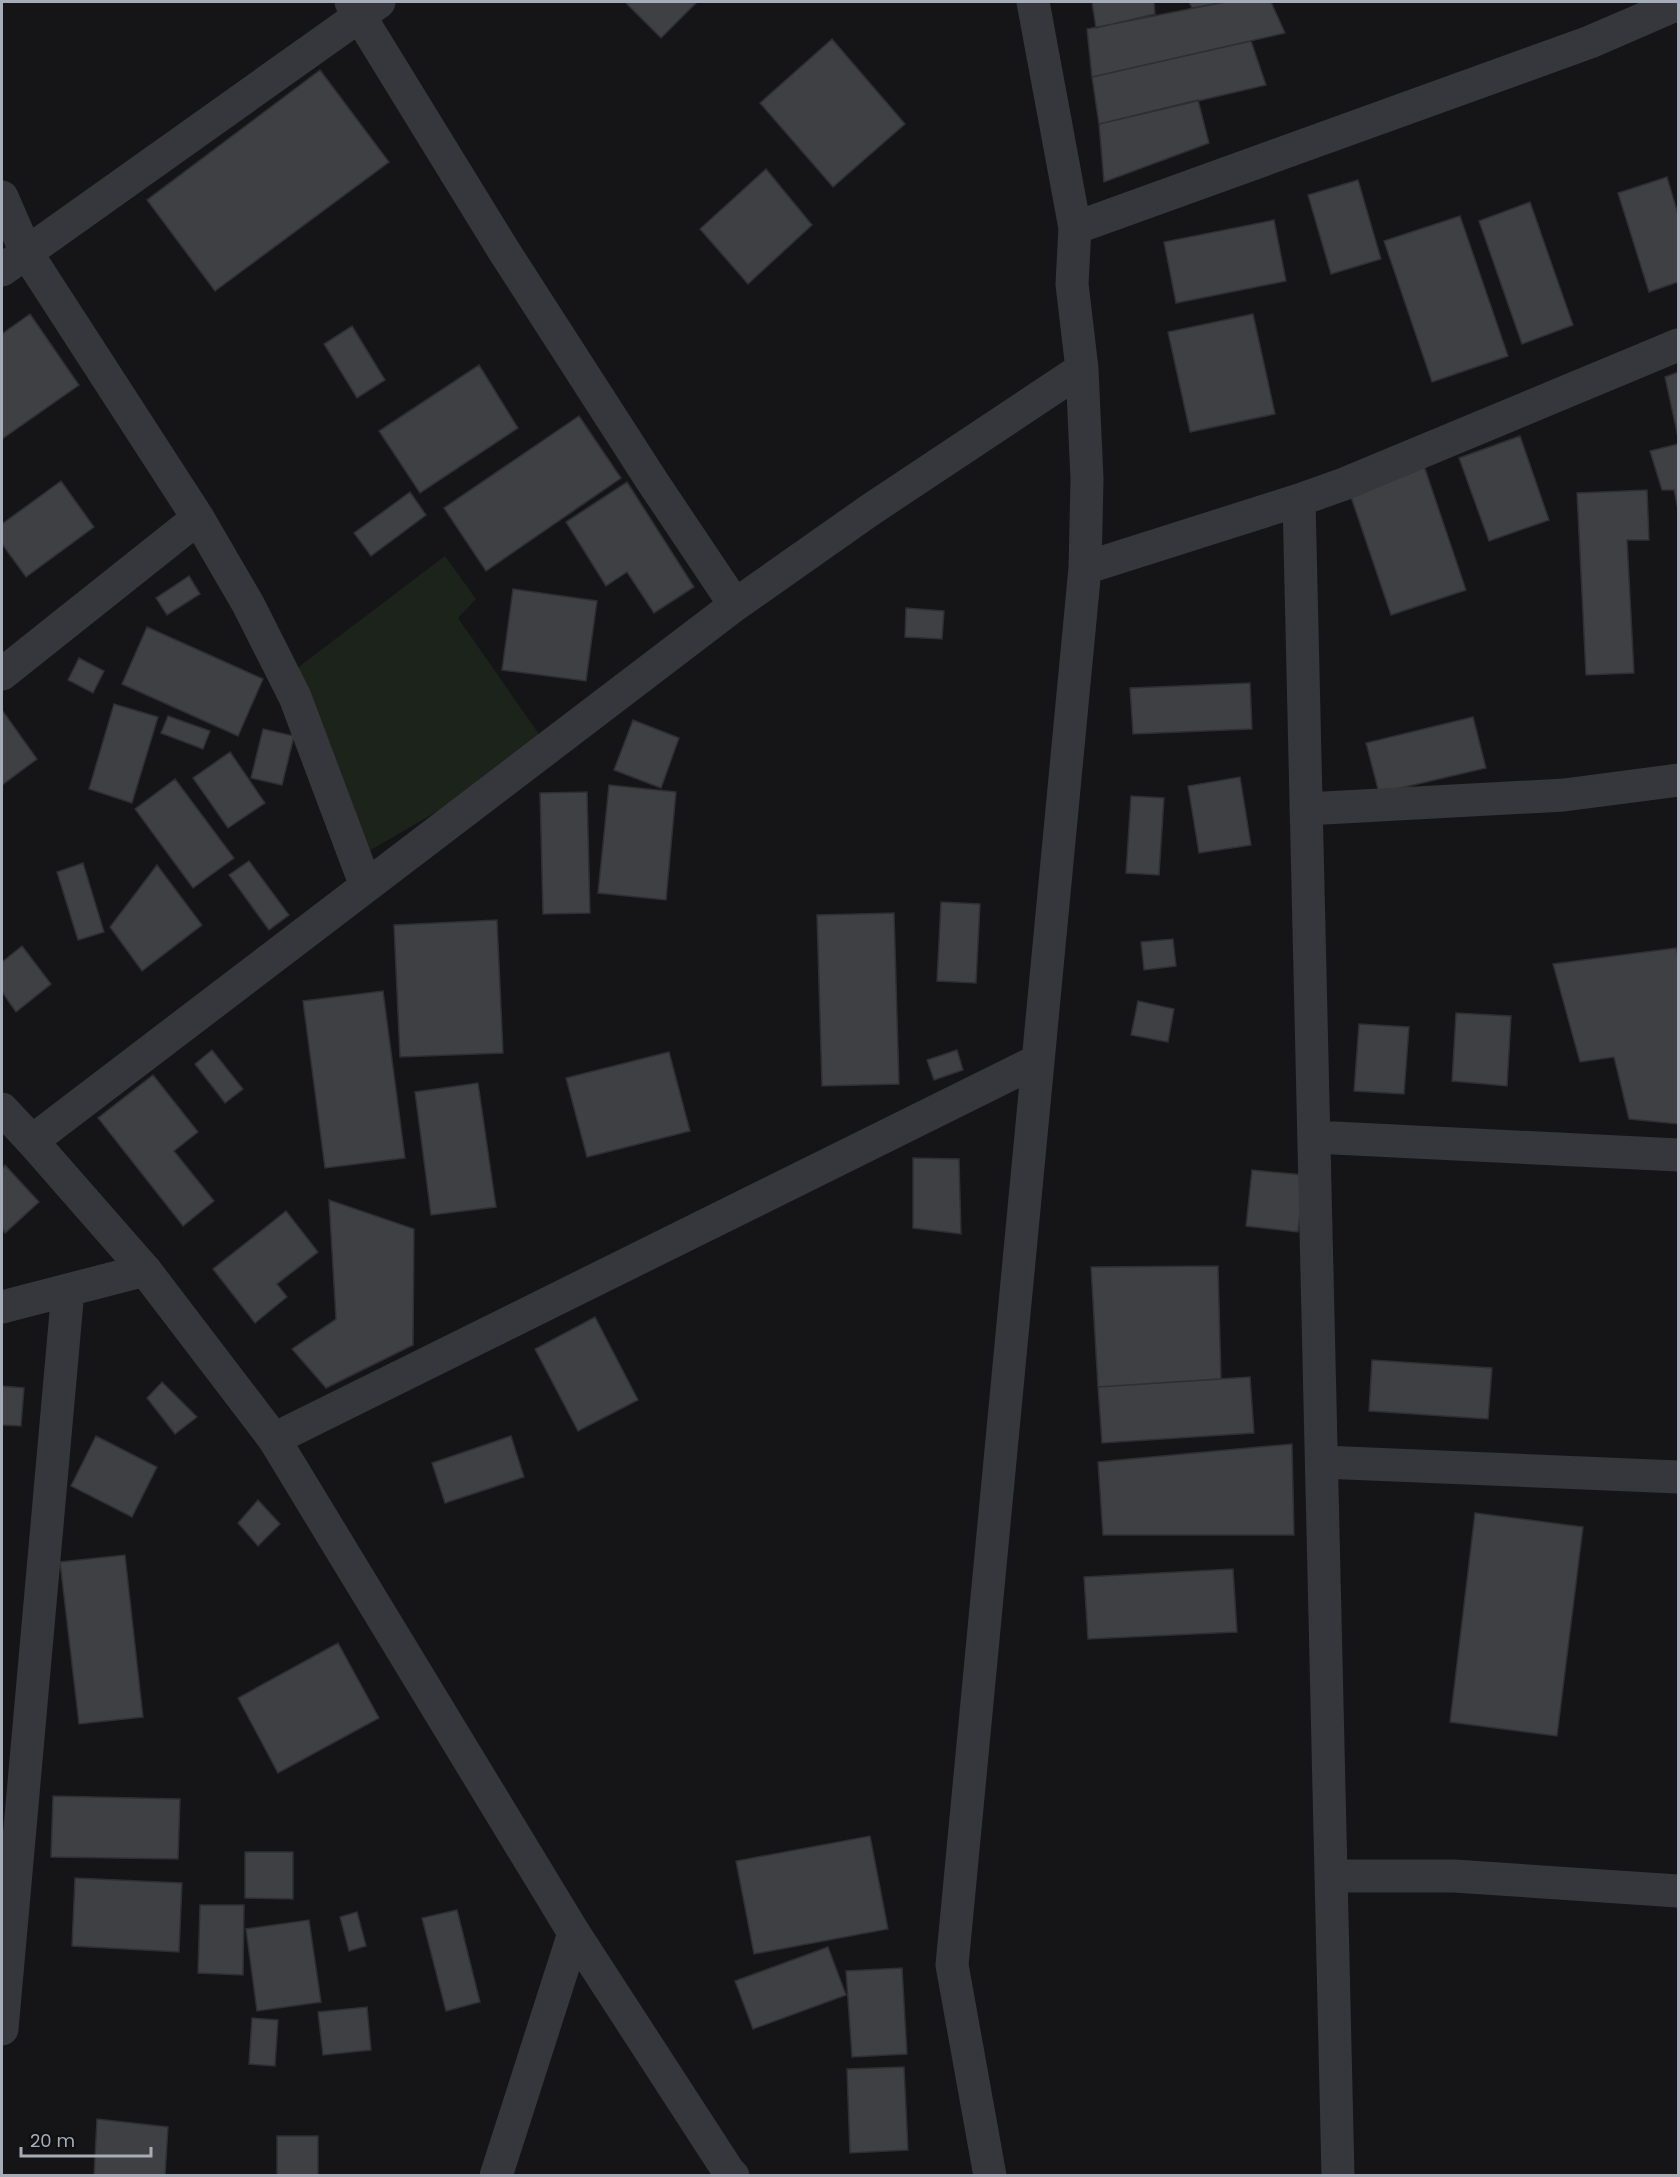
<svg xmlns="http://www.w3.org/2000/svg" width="1680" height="2177" font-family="Poppins,sans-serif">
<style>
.green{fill:#1b231b}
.building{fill:#3f4044;stroke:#2f2f33;stroke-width:1.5}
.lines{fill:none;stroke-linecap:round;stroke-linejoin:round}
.minor{stroke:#36373c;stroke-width:33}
.tertiary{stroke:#36373c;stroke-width:33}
</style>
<rect width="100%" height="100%" fill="#151517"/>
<path class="green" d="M445 556 476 599 458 618 548 747 357 858 292 672Z"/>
<path class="building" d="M625 2H697L661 38Z
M1092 2H1154L1155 14 1096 28Z
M1189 2H1225L1192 8Z
M1225 2H1271L1285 33 1092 77 1087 29Z
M832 39 905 124 833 187 760 103Z
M1251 41 1266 85 1099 124 1092 77Z
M320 70 389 162 215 291 147 200Z
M1198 100 1209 143 1104 182 1099 124Z
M766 169 812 225 748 284 700 229Z
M1667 177 1678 214V282L1649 292 1618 193Z
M1358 180 1381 259 1331 274 1308 195Z
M1530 202 1573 325 1522 344 1479 221Z
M1460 216 1508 356 1432 382 1384 241Z
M1274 220 1286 281 1176 303 1164 242Z
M30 314 79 385 2 439V334Z
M1253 314 1275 414 1190 432 1168 332Z
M352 326 385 380 357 398 324 344Z
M479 365 518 428 420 493 379 431Z
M1678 372V437L1665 377Z
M579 416 621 478 486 571 444 508Z
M1520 436 1549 520 1489 541 1459 458Z
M1678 444V509L1674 490H1662L1650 451Z
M1422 460 1466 590 1391 615 1347 485Z
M61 481 94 527 26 577 2 544V524Z
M627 482 694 587 654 613 627 572 606 586 566 522Z
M1647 490 1649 540H1627L1634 673 1586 675 1577 493Z
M410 492 426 515 371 556 354 533Z
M189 576 200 594 167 615 156 598Z
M513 589 597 601 586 681 502 670Z
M906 608 944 611 942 639 905 637Z
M147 627 263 679 238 736 122 684Z
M79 658 104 671 93 693 68 680Z
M1250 683 1252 729 1133 734 1130 688Z
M114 704 158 717 132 803 89 789Z
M2 710 37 759 2 785Z
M168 716 210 731 203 749 161 733Z
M1473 717 1486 768 1379 793 1366 743Z
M633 720 679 738 661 788 614 770Z
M263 729 294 736 282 785 251 778Z
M230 752 265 803 228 828 193 778Z
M1240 777 1251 845 1199 853 1188 786Z
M175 779 234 858 193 888 135 809Z
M609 785 676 792 666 900 598 893Z
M587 792 590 913 543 914 540 793Z
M1131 796 1164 798 1159 875 1126 873Z
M249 861 289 915 269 930 229 875Z
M83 863 104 932 78 940 57 872Z
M157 865 202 925 142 971 110 927Z
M941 902 980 904 976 983 937 981Z
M894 913 899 1084 822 1086 817 915Z
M497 920 503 1053 400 1057 394 925Z
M1173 939 1176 966 1144 970 1141 942Z
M22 946 51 984 16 1012 2 992V962Z
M1676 948 1678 955V1124L1629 1119 1614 1057 1580 1062 1553 964Z
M383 991 405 1158 325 1168 303 1001Z
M1138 1001 1174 1009 1168 1042 1131 1035Z
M1456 1013 1511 1016 1507 1086 1452 1081Z
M1359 1024 1409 1027 1404 1094 1354 1091Z
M212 1050 243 1089 225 1103 195 1064Z
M957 1050 963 1070 934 1080 927 1060Z
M669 1052 690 1131 587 1157 566 1078Z
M153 1075 198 1132 174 1151 214 1201 183 1226 98 1118Z
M478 1083 496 1207 431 1215 415 1092Z
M913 1158 959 1159 961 1234 913 1228Z
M5 1165 39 1202 5 1233 2 1228V1169Z
M1252 1170 1304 1175 1298 1232 1246 1226Z
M329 1200 414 1229 413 1345 326 1388 292 1349 336 1319Z
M286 1211 318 1252 277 1284 287 1297 255 1323 213 1269Z
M1218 1266 1221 1379 1098 1387 1091 1267Z
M595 1317 638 1400 578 1431 535 1349Z
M1372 1360 1492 1368 1488 1419 1369 1411Z
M1250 1377 1254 1433 1102 1443 1098 1387Z
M162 1382 197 1417 175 1434 147 1398Z
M2 1386 24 1388 21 1426 2 1425Z
M96 1436 157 1467 132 1517 71 1486Z
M511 1436 524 1477 445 1503 432 1463Z
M1292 1444 1294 1535H1103L1098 1462Z
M258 1500 280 1524 258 1546 238 1523Z
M1475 1513 1583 1527 1557 1736 1450 1722Z
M125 1555 143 1717 79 1724 60 1562Z
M1233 1569 1237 1632 1088 1639 1084 1577Z
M338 1643 379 1718 278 1773 238 1698Z
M53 1796 180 1799 178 1859 51 1857Z
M870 1836 888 1929 754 1954 736 1861Z
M245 1852H293V1899L245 1898Z
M75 1878 182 1883 179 1952 72 1946Z
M200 1905H244L243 1975 198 1973Z
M457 1910 480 2002 446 2011 422 1918Z
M357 1912 366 1946 349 1951 340 1917Z
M309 1920 321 2002 257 2011 246 1929Z
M828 1947 846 1995 753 2029 735 1981Z
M902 1968 907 2054 852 2057 846 1971Z
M367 2007 371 2050 323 2055 318 2012Z
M252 2018 278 2020 275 2066 249 2064Z
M904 2067 908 2150 850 2153 847 2069Z
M97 2119 168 2127 165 2176H94Z
M277 2136H318V2176H277Z"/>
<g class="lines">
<path class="minor" d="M351 2 504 251 652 481 735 605
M2 197 26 252 198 518 248 604 295 697 366 886
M1075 228 1590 42 1678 4
M2 270 379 2
M1299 500 1338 2176
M1085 568 1299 500 1344 484 1678 345
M2 674 198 518
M1306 809 1564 795 1678 780
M1314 1137 1678 1155
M32 1141 735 605 870 510 1082 369
M2 1307 145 1270
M274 1439 1037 1061
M1322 1462 1678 1477
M1331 1876H1454L1678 1891
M2 2029 68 1290
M496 2176 574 1933
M990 2176 952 1965 1085 568 1087 479 1082 369 1072 284 1075 228 1033 2"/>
<path class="tertiary" d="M2 1109 32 1141 145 1270 274 1439 574 1933 729 2172 733 2176"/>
</g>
<rect width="1680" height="2177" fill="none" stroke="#a6adb8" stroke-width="6"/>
<path d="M21 2147v9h130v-9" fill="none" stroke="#a6adb8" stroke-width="3"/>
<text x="30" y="2147" font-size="18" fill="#a6adb8" stroke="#101012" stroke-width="4.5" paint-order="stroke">20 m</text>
</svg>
